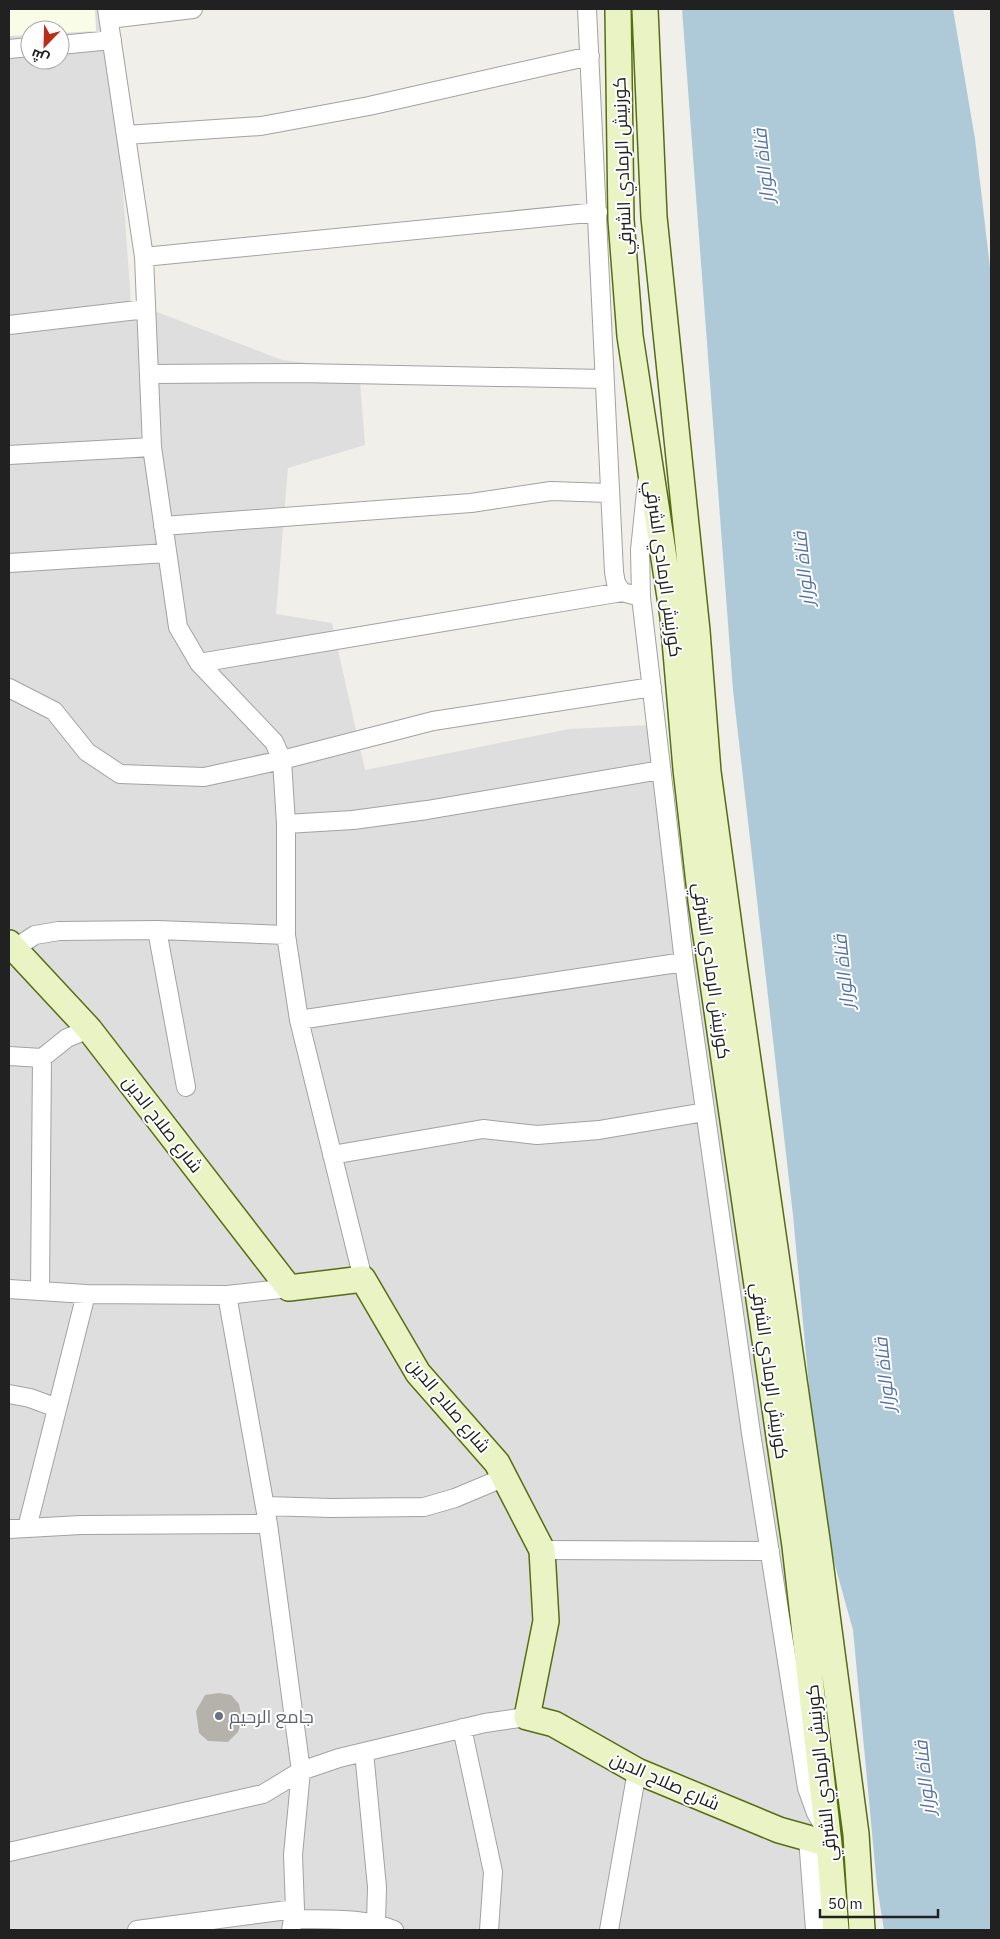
<svg xmlns="http://www.w3.org/2000/svg" width="1000" height="1939" font-family="'IBM Plex Sans',Cairo,sans-serif">
<style>
.residential{fill:#dfdede;fill-rule:evenodd}
.education{fill:#f9fce6}
.water{fill:#aec9d8}
.building{fill:#b5b1ab}
.lines{fill:none;stroke-linecap:round;stroke-linejoin:round}
.street-casing{stroke:#a2a2a2;stroke-width:20}
.secondary-casing{stroke:#576d12;stroke-width:28}
.street{stroke:#fff;stroke-width:18}
.secondary{stroke:#eaf3c4;stroke-width:25}
.worship-dot{fill:#6b7280;stroke:#fff;stroke-width:2}
.labels{text-anchor:middle;dominant-baseline:central;stroke-width:4;stroke-linejoin:round;paint-order:stroke}
.street-label{font-size:18px;fill:#212121;stroke:#fff}
.worship-label{font-size:18px;fill:#5b616d;stroke:#fff;text-anchor:start}
.water-label{font-size:19px;font-style:italic;fill:#5774a6;stroke:#fff}
</style>
<rect width="100%" height="100%" fill="#f0efe9"/>
<path class="residential" d="M9 9H107L112 40 131 302 282 360 359 369 365 445 288 468 276 614 332 623 365 770 569 729 651 725 684 899 727 924 789 1456 857 1930H9ZM30 30H60V60H30Z"/>
<path class="education" d="M9 9H95L96 31 60 33V30H30V35L9 36Z"/>
<path class="water" d="M682 9H953L975 139 991 276V1930H884L877 1886 853 1630 821 1515 793 1215 733 690Z"/>
<path class="building" d="M219 1693 231 1695 239 1704 242 1720 238 1732 228 1742 208 1741 199 1733 196 1711 205 1695Z"/>
<g class="lines">
<defs>
<path id="street" d="M107 9 144 257 152 447 178 627 199 663 274 742 282 760 286 824V935L299 1020 363 1279
M587 9 614 572 616 583 622 592 641 597
M109 19 193 9
M60 45 112 40
M9 49 30 47
M126 135 261 126 369 106 590 56
M144 257 598 212
M9 325 146 309
M149 374 300 373 604 379
M9 455 152 447
M647 482 640 550 641 597 684 962 751 1433 807 1788 816 1813 823 1825
M163 526 471 503 551 491 609 493
M9 563 167 553
M199 663 622 592
M9 688 54 711 87 752 120 774 204 777 282 760 433 721 652 687
M286 824 353 820 427 810 661 770
M157 930 186 1087
M15 948 35 935 59 931 157 930 286 935
M299 1020 684 962
M9 1056 42 1058 67 1038 89 1029
M332 1155 483 1129 537 1135 599 1130 705 1112
M9 1289 86 1294 227 1295 289 1288
M40 1291 42 1058
M227 1295 268 1524 301 1771 293 1855 295 1909 291 1930
M9 1394 30 1398 57 1408
M265 1506 331 1508 424 1507 455 1498 505 1477
M27 1528 86 1294
M9 1529 81 1525 268 1524
M542 1550 770 1551
M462 1728 493 1872 489 1930
M364 1752 377 1887 376 1923
M808 1838 815 1930
M9 1852 263 1794 301 1771 339 1758 485 1723 527 1717
M293 1919C328 1920 362 1917 394 1930
M137 1930 295 1909
M609 1930 637 1771"/>
<path id="secondary" d="M618 9 621 220 630 336 673 617 686 769 701 901 795 1546 829 1844 836 1930
M645 9 654 217 697 631 708 772 735 970 818 1547 856 1834 862 1930
M9 943 89 1029 289 1288 363 1279 418 1373 497 1463 542 1550 546 1621 527 1717 554 1724 637 1771 779 1830 829 1844"/>
</defs>
<use href="#street" class="street-casing"/>
<use href="#secondary" class="secondary-casing"/>
<use href="#street" class="street"/>
<use href="#secondary" class="secondary"/>
</g>
<circle class="worship-dot" cx="219" cy="1716" r="5"/>
<g class="labels">
<g class="street-label">
<text transform="translate(622 166) rotate(-92)">كورنيش الرمادي الشرقي</text>
<text transform="translate(664 569) rotate(82)">كورنيش الرمادي الشرقي</text>
<text transform="translate(712 971) rotate(82)">كورنيش الرمادي الشرقي</text>
<text transform="translate(163 1124) rotate(52)">شارع صلاح الدين</text>
<text transform="translate(770 1371) rotate(82)">كورنيش الرمادي الشرقي</text>
<text transform="translate(449 1405) rotate(50)">شارع صلاح الدين</text>
<text transform="translate(821 1773) rotate(-96)">كورنيش الرمادي الشرقي</text>
<text transform="translate(665 1781) rotate(24)">شارع صلاح الدين</text>
</g>
<g class="worship-label">
<text x="229" y="1716">جامع الرحيم</text>
</g>
<g class="water-label">
<text transform="translate(763 166) rotate(-96)">قناة الورار</text>
<text transform="translate(803 569) rotate(-96)">قناة الورار</text>
<text transform="translate(843 972) rotate(-96)">قناة الورار</text>
<text transform="translate(884 1375) rotate(-96)">قناة الورار</text>
<text transform="translate(924 1778) rotate(-96)">قناة الورار</text>
</g>
</g>
<rect width="1000" height="1939" fill="none" stroke="#212121" stroke-width="20"/>
<g transform="translate(45 45) rotate(203)"><circle r="24" fill="#ffffff" stroke="#a6a6a6"/>
<path d="M0-4L9 19L0 12L-9 19Z" fill="#ba2d18"/>
<text y="-8" font-size="14" font-weight="bold" text-anchor="middle" fill="#212121">ش</text>
</g>
<path d="M820 1909v8h118v-8" fill="none" stroke="#212121" stroke-width="2.5"/>
<text x="828" y="1909" font-size="15" fill="#212121" stroke="#ffffff" stroke-width="4" paint-order="stroke">50 m</text>
</svg>
